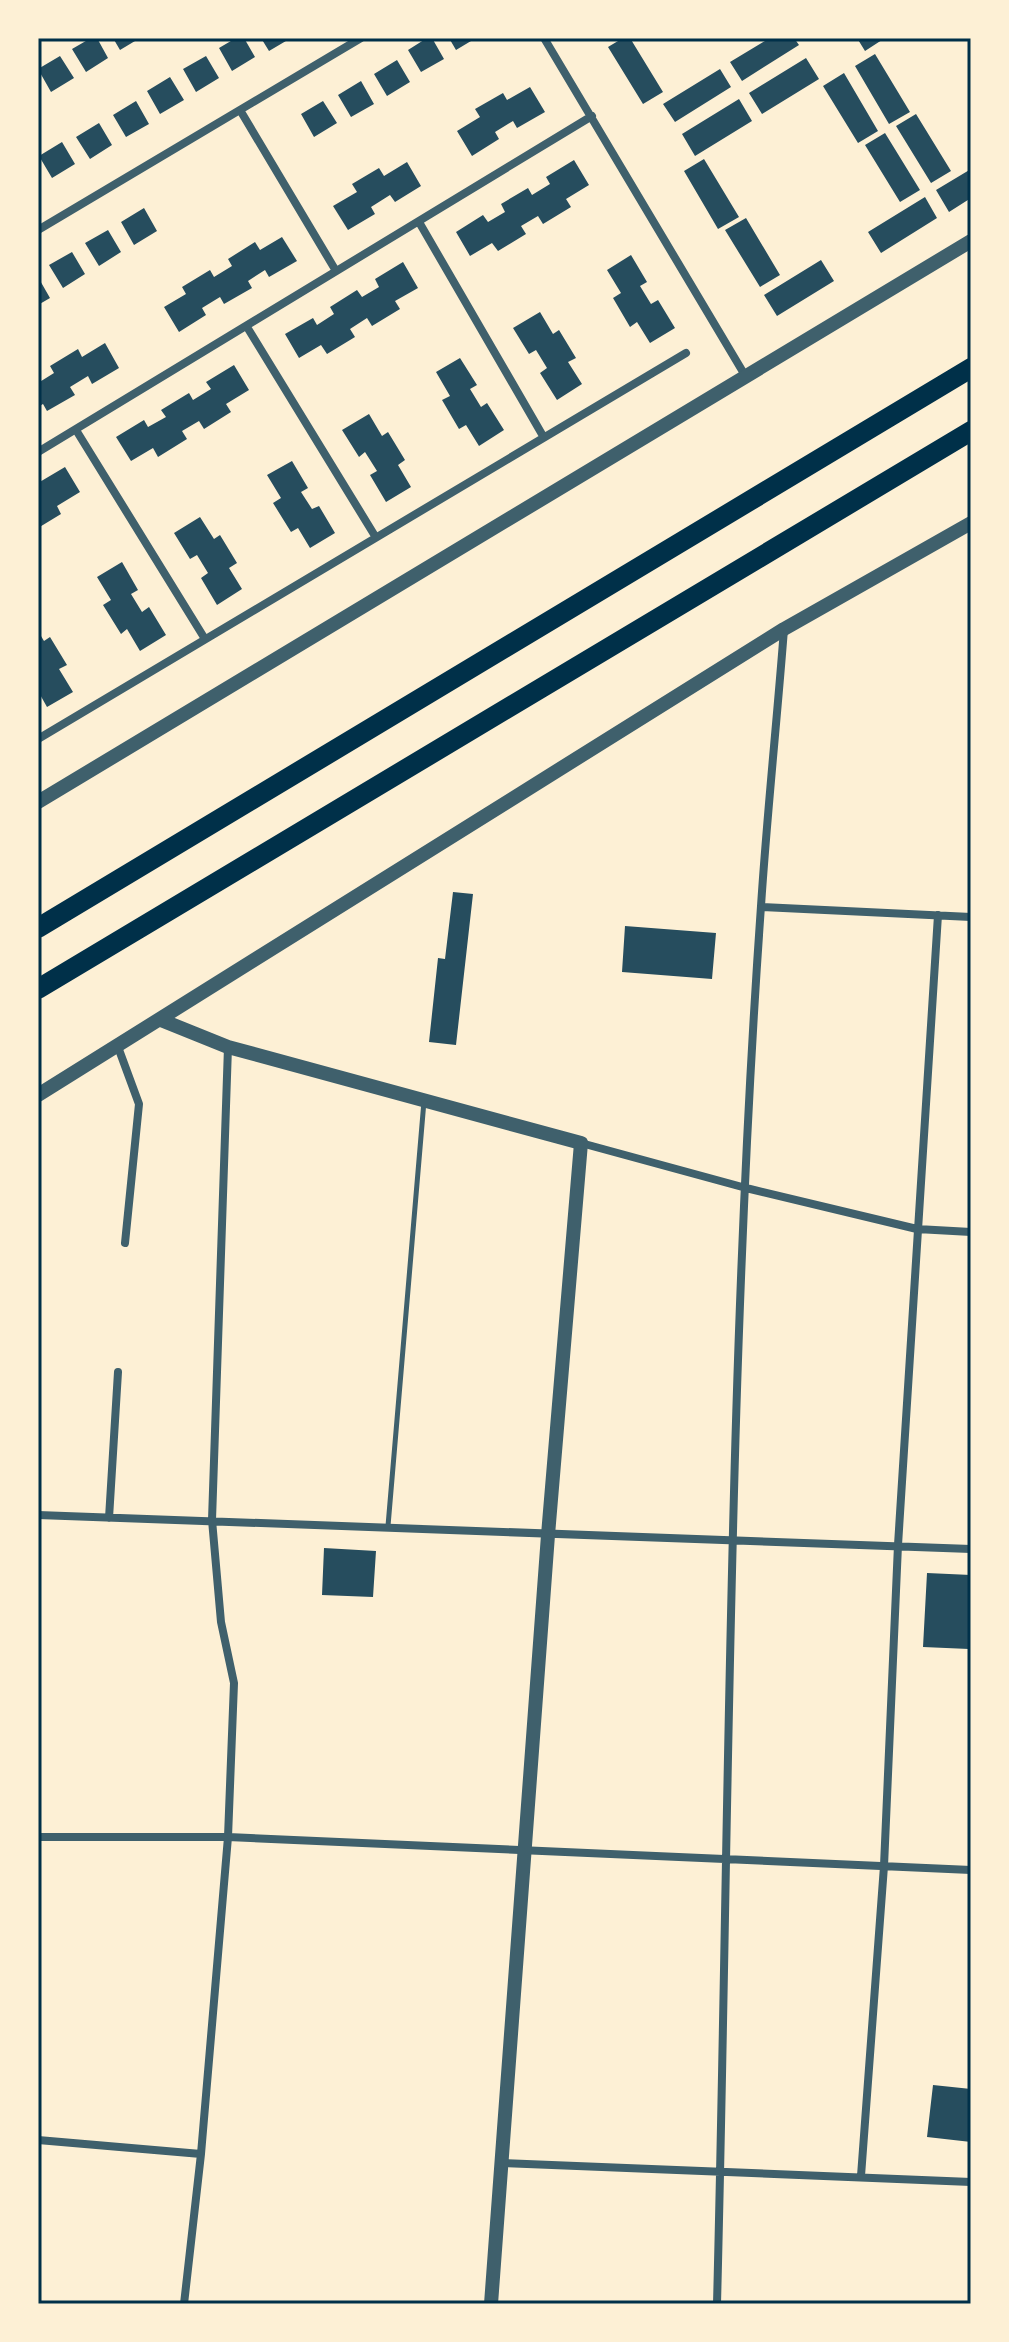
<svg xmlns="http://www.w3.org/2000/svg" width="1009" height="2342" font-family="'IBM Plex Serif',serif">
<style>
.building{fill:#264d5e}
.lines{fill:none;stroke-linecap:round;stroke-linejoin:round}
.service{stroke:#3f606c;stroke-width:5}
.minor{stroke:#3f606c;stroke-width:8}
.tertiary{stroke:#3f606c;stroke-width:14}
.motorway{stroke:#003049;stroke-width:20}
.neatline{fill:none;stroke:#003049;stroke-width:3}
</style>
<rect width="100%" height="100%" fill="#fdf0d5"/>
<path class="building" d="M91 38H97L108 58 86 72 72 49Z
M113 38H140L120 50Z
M236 38H244L255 57 232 71 219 48Z
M261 38H291L269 51Z
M427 38H432L444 59 421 72 408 50Z
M449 38H476L456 50Z
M623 38H630L663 92 643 104 608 47Z
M770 38H794L799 45 742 81 730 62Z
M857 38H885L865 51Z
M875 54 910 112 889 124 855 66Z
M60 56 74 78 51 92 38 69Z
M206 56 219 78 196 92 183 69Z
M806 58 819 79 762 114 749 93Z
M397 60 410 82 387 96 374 74Z
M720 69 731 87 675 122 663 104Z
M844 73 878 131 858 143 823 86Z
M170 77 184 100 160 114 147 91Z
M361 81 374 104 351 117 338 95Z
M530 87 545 112 517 128 513 121 495 132 499 139 472 156 457 131 480 117 475 109 503 93 507 100Z
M739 99 752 121 695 156 682 134Z
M136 101 149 124 126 137 113 115Z
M323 101 337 123 314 137 301 114Z
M916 114 951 171 931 183 896 126Z
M99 123 112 145 90 159 76 137Z
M885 133 920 190 900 202 865 145Z
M62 142 75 164 52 178 39 156Z
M704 159 739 217 718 229 684 171Z
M574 160 589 185 566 199 571 207 543 224 538 216 521 226 526 234 498 251 492 243 470 256 456 232 483 215 488 222 505 212 501 204 528 188 532 195 550 184 546 177Z
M407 162 421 186 395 202 390 195 371 207 375 214 348 230 333 206 357 192 352 184 379 168 384 176Z
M971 169V198L949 212 936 190Z
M925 197 937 218 881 253 868 232Z
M144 208 157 231 134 245 121 222Z
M746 218 780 275 760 287 725 230Z
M108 230 121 252 99 266 85 243Z
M282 237 297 261 269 277 265 270 248 281 252 288 224 304 220 297 202 308 206 315 179 332 164 307 186 294 182 287 210 270 214 277 232 266 228 259 255 242 260 250Z
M72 252 85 274 63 288 49 265Z
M631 255 647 282 640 286 651 304 658 300 675 328 650 343 637 322 630 327 613 298 621 293 607 270Z
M821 260 834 281 777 316 764 295Z
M403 262 418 288 395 301 400 309 372 326 367 318 350 329 355 337 327 354 321 345 299 358 285 334 313 318 317 325 334 314 330 307 357 290 362 297 379 287 375 279Z
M38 277 50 298 38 305Z
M540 312 553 334 559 330 576 358 568 362 582 384 557 400 540 373 547 368 536 350 529 354 513 328Z
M105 343 119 368 92 384 88 376 70 387 75 395 47 411 43 404 38 407V383L54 373 50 366 78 349 82 357Z
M460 358 477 385 470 389 481 407 487 403 504 430 479 446 466 425 459 429 442 400 450 396 436 372Z
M234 365 249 390 226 404 231 412 204 429 199 421 182 431 187 439 158 457 153 448 131 461 116 437 144 420 148 427 166 417 161 410 189 393 193 400 211 389 206 382Z
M369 414 382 436 388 432 405 460 398 465 411 487 386 502 370 475 377 471 365 452 359 457 342 430Z
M292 461 308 488 301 492 312 509 319 506 335 533 310 548 298 528 291 532 273 503 281 498 267 475Z
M65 467 80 492 57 506 61 514 38 528V493L41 491 38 483Z
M200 517 214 539 220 535 237 563 229 568 242 589 217 605 201 578 208 573 197 555 190 559 174 533Z
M122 562 138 590 131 594 142 612 149 607 166 635 140 651 127 629 121 634 103 605 111 600 97 577Z
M38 631 44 641 50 637 67 665 59 669 73 692 47 707 38 691Z
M453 892 473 894 456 1045 429 1042 438 958 445 959Z
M625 926 716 933 712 979 622 972Z
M324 1548 376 1551 373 1597 322 1595Z
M927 1573 971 1575 969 1649 923 1647Z
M933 2085 971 2089V2142L927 2137Z"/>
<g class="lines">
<path class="service" d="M388 1526 424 1101"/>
<path class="minor" d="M544 38 746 377
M240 110 336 271
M419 222 543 436
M38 230 361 38
M247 327 375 536
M76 430 205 639
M38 452 592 116
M38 739 686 353
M761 907 971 917
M118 1047 139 1104 125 1243
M581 1143 746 1188 917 1229 971 1232
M38 1515 971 1549
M109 1518 118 1372
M38 1837H228L971 1870
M38 2140 201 2154
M502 2163 971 2182
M861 2176 884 1866 898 1545 938 915
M184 2304 201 2154 228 1837 234 1683 221 1622 212 1520 228 1047
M717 2304C729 1838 728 1371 761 906 767 814 777 721 784 629"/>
<path class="tertiary" d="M38 802 971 241
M161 1020 228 1047 581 1143 548 1535 491 2304
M38 1095 784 629 971 523"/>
<path class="motorway" d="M38 928 971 368
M38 989 971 431"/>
</g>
<rect width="1009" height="2342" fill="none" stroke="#fdf0d5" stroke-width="80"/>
<rect x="40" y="40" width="929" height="2262" class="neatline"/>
</svg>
